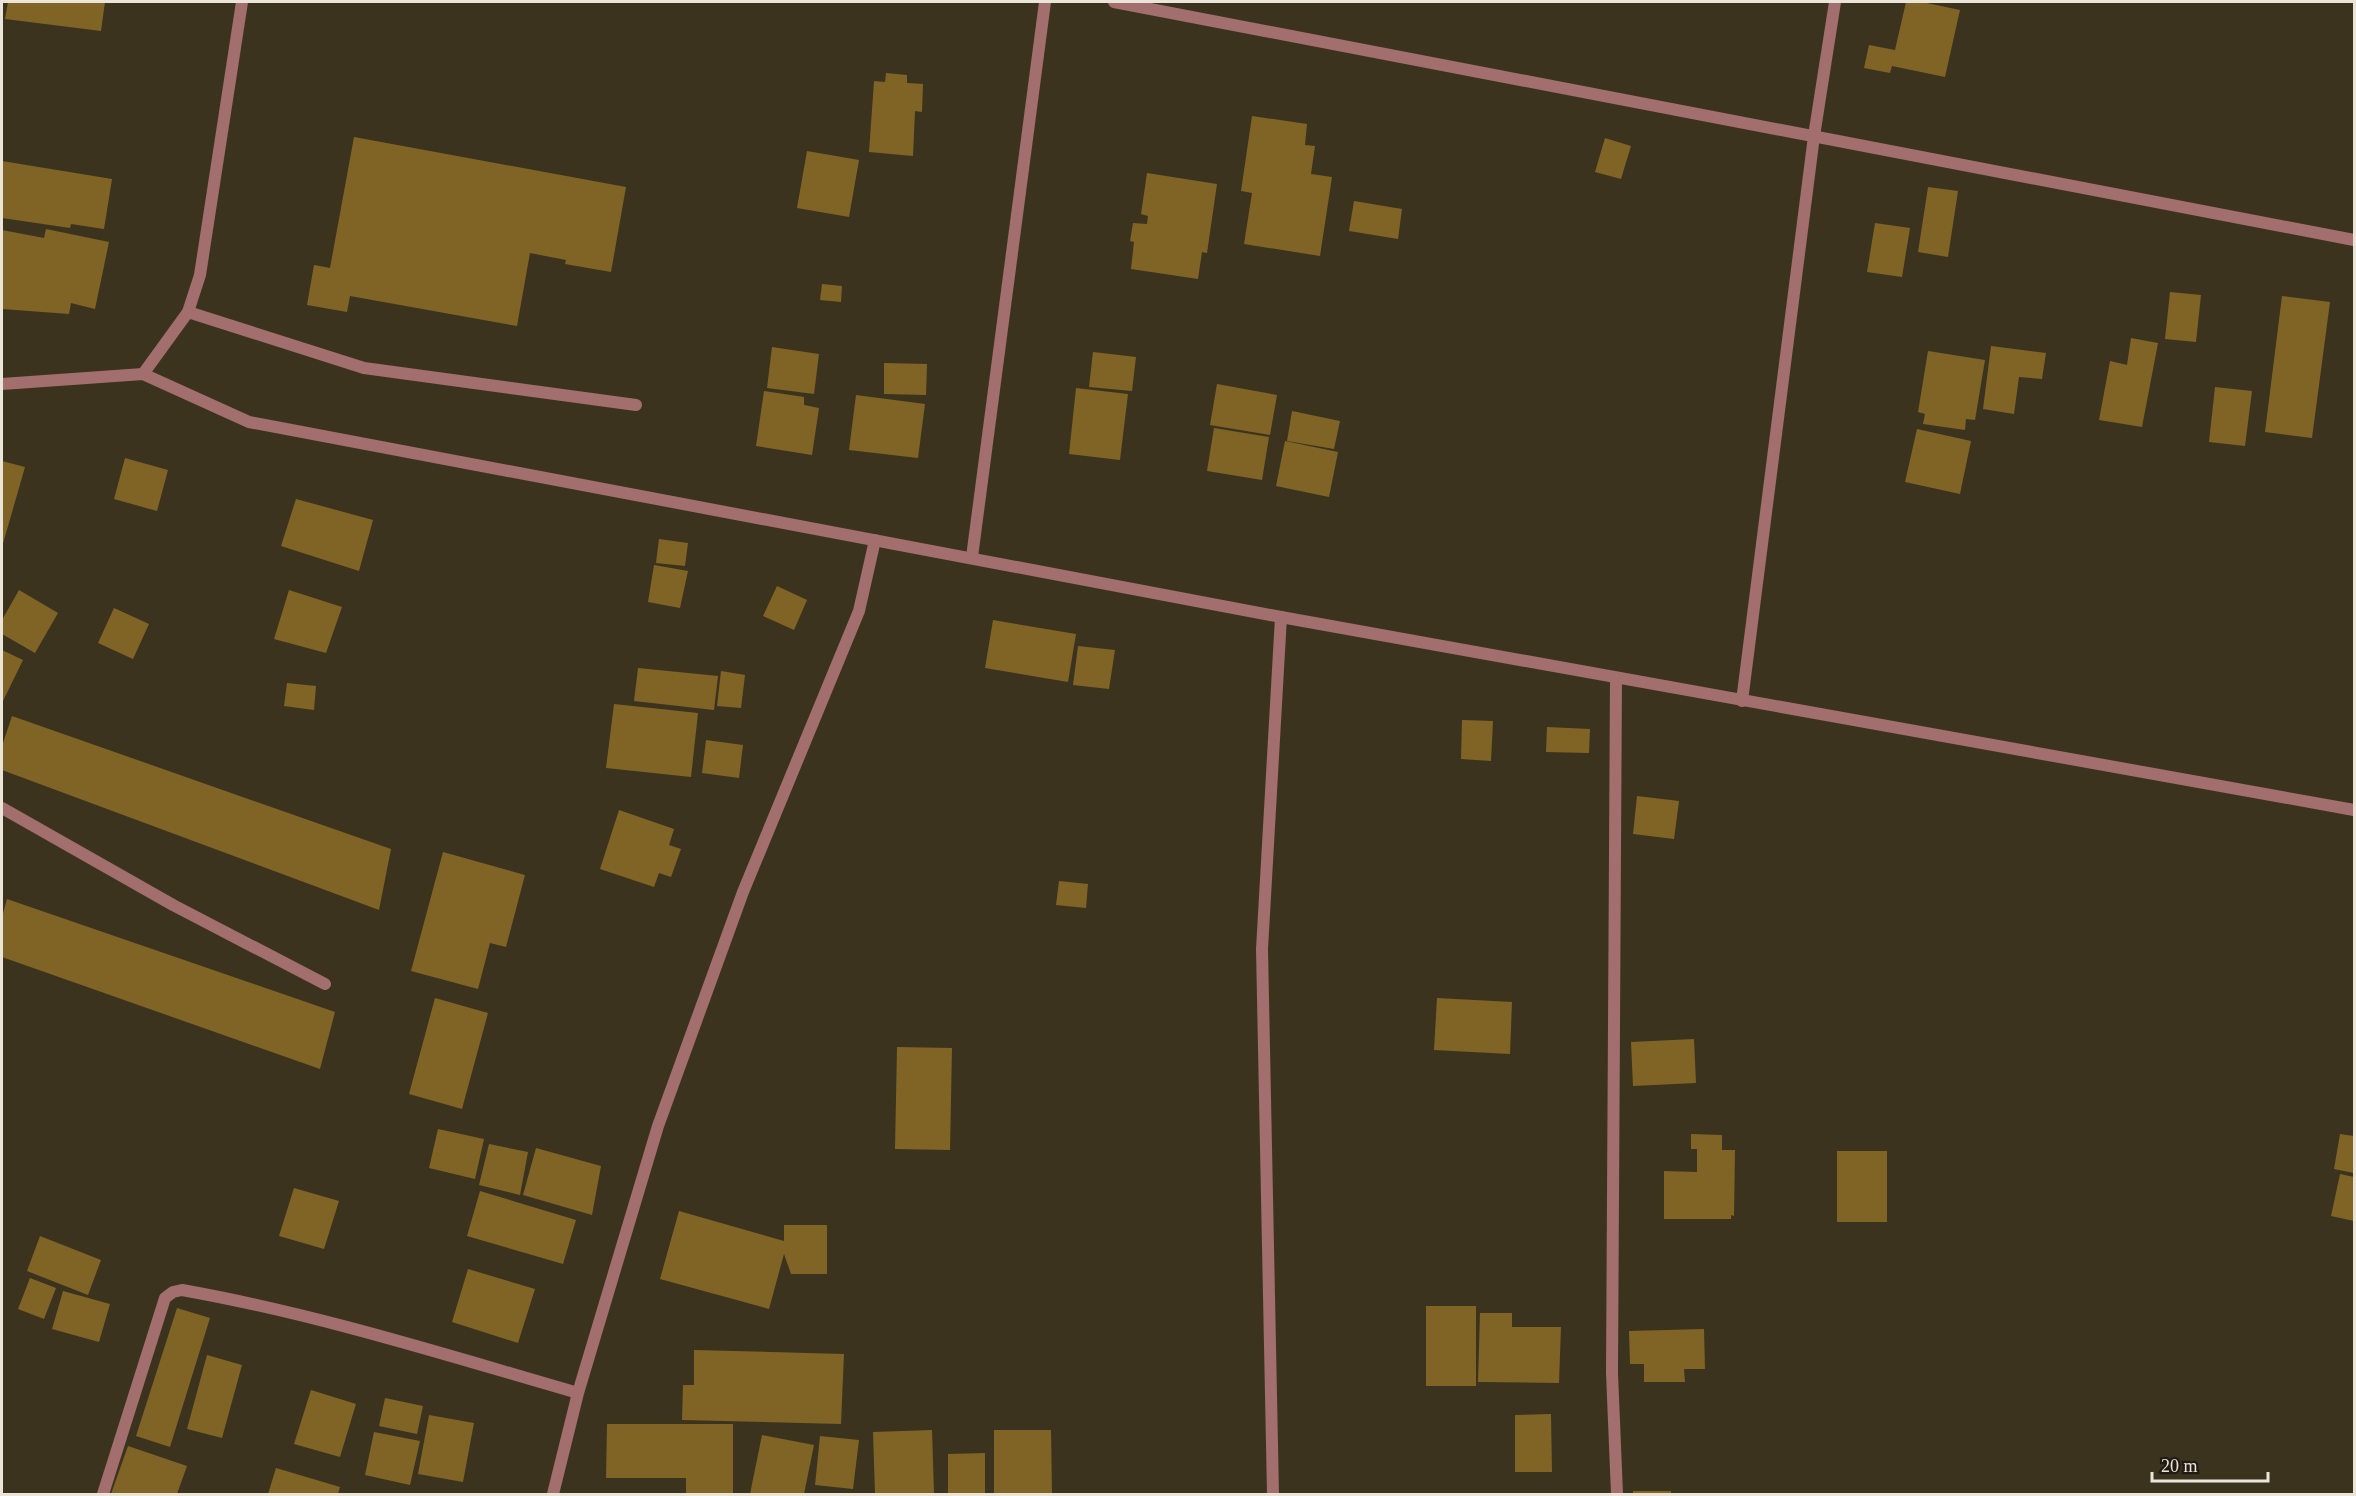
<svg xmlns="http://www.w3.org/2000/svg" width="2356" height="1496" font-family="Georgia,serif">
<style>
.building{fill:#7f6426}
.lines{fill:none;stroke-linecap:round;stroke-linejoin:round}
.service{stroke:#a26e6e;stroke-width:12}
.minor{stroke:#a26e6e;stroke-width:12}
.tertiary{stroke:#a26e6e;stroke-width:12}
</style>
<rect width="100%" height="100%" fill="#3c331f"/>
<path class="building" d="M8 2H105L101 31 5 19Z
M1906 2H1922L1960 10 1945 77 1892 66 1890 73 1864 68 1869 45 1895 50Z
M886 73 907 75V83L923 84 922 112 915 111 913 156 869 152 874 81 885 82Z
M1252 116 1307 124 1305 145 1315 146 1311 174 1332 177 1320 256 1244 244 1252 193 1241 191Z
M354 137 626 187 611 272 565 264 566 260 530 253 517 326 350 296 347 312 307 305 314 265 330 268Z
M1605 138 1631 146 1621 179 1595 172Z
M807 151 859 160 849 217 797 208Z
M2 161 112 179 104 229 71 224 70 228 2 218Z
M1147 173 1217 184 1207 253 1202 252 1198 279 1131 269 1134 242 1130 241 1133 223 1147 224 1148 216 1141 214Z
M1928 187 1958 191 1948 257 1918 252Z
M1354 201 1402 209 1398 239 1349 231Z
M1875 223 1910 228 1902 277 1867 272Z
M46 229 109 242 95 309 71 303 69 314 2 309V230L44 238Z
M822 284 842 286 841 302 820 300Z
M2170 292 2201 295 2196 342 2165 339Z
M2282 296 2330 302 2312 438 2265 432Z
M2131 338 2158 343 2142 427 2099 420 2110 361 2127 365Z
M1991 346 2046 353 2042 379 2019 377 2014 414 1983 409Z
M772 347 819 354 814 394 767 388Z
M1928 351 1985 360 1975 420 1966 419 1965 430 1923 424 1925 414 1918 412Z
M1093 352 1136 357 1132 391 1089 387Z
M884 363 927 364 926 395 884 394Z
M1217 384 1277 395 1270 435 1210 425Z
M2215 387 2252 391 2245 446 2209 442Z
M1076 388 1128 394 1120 460 1069 454Z
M764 391 804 397V405L819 408 812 455 756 446Z
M856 395 925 404 918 458 849 450Z
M1292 411 1340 421 1334 449 1287 441Z
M1214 428 1269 437 1262 480 1207 471Z
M1917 429 1971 441 1960 494 1905 482Z
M1285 441 1338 452 1329 497 1276 486Z
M125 458 168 470 157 511 114 499Z
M2 461 25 467 2 547Z
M296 499 373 520 359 571 281 546Z
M659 539 688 543 685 566 656 563Z
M654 565 688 571 680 608 648 602Z
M777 586 807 600 794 630 763 616Z
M19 590 58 613 35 653 2 634V620Z
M289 590 342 607 326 653 274 639Z
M114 608 149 624 133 659 98 643Z
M993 620 1076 634 1068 682 985 668Z
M1078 646 1115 650 1109 689 1073 685Z
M2 650 23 660 2 703Z
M638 668 718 676 714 710 634 701Z
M721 671 745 675 741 708 717 706Z
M287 683 316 686 314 710 284 706Z
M614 704 698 713 691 777 606 768Z
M12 716 391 849 379 910 2 770V746Z
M1462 720 1493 721 1491 761 1461 759Z
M1547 727 1590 729 1589 753 1546 752Z
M706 740 743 745 739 778 702 773Z
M1637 796 1679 801 1674 839 1633 834Z
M619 810 674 829 669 845 681 849 671 877 659 873 654 887 600 869Z
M443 852 525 875 506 947 490 943 478 989 411 971Z
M1059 881 1088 884 1086 908 1056 905Z
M7 899 335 1012 320 1069 2 957V917Z
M435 998 488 1013 462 1109 409 1094Z
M1437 998 1512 1002 1510 1054 1434 1050Z
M1694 1039 1696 1083 1633 1086 1631 1042Z
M897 1047 952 1048 950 1150 895 1149Z
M438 1129 484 1139 475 1179 429 1168Z
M1691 1134 1722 1135V1150H1735L1734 1216 1731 1215V1219H1664V1171L1697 1172V1149H1691Z
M2340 1134 2354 1136V1173L2334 1169Z
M489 1144 528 1152 520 1195 479 1185Z
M536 1148 601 1166 592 1215 523 1195Z
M1837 1151H1887V1222H1837Z
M2340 1174 2354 1177V1221L2331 1216Z
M294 1188 339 1201 324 1249 279 1236Z
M480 1191 576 1220 563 1264 467 1236Z
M679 1211 784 1241V1225H827V1274H791L784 1254 769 1309 660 1279Z
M40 1236 101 1260 88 1295 27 1271Z
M468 1269 535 1289 518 1343 452 1322Z
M30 1278 56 1288 44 1319 18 1309Z
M63 1291 110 1304 99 1342 52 1329Z
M1426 1306H1476V1386H1426Z
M177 1308 210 1318 170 1447 136 1436Z
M1480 1313H1512V1327H1561L1559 1383 1478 1382Z
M1704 1329 1705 1369H1684L1685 1382H1644V1364H1630L1629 1331Z
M694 1350 844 1354 841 1424 682 1420 683 1385H694Z
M207 1355 242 1365 222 1438 187 1429Z
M311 1390 356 1404 340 1457 294 1444Z
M385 1398 423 1406 417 1434 379 1426Z
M1551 1414 1552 1472H1515V1415Z
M429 1415 474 1423 463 1482 418 1474Z
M607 1424H733V1494H686V1478H606Z
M932 1430 934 1494H875L873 1432Z
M994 1430H1051L1052 1494H994Z
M374 1432 420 1441 410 1485 365 1475Z
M762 1435 814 1445 804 1494H750Z
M820 1436 859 1440 853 1489 815 1485Z
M128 1446 187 1466 177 1494H111Z
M985 1453V1494H948V1454Z
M276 1468 340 1487 338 1494H268Z
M1633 1491H1671V1494H1633Z"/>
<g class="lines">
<path class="service" d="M188 312 364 368 636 405"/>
<path class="minor" d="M1114 2 2354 240
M972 557 1045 2
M1616 678 1612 1373 1617 1494
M1742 701 1814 136 1835 2
M2 808 173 905 325 984
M103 1494 165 1298 173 1292 182 1290C317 1314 446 1355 578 1393
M553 1494 578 1393 658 1126 743 892 859 611 875 540
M1273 1494 1262 949 1281 617"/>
<path class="tertiary" d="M143 374 249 422 1281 617 2354 810
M2 384 143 374 188 312 200 275 242 2"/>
</g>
<rect width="2356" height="1496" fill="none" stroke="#ebe5d9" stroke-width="6"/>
<path d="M2152 1472v9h116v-9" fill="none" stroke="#ebe5d9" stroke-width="3"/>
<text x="2161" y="1472" font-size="18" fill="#ebe5d9" stroke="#201b13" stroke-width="4.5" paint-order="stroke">20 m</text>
</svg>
